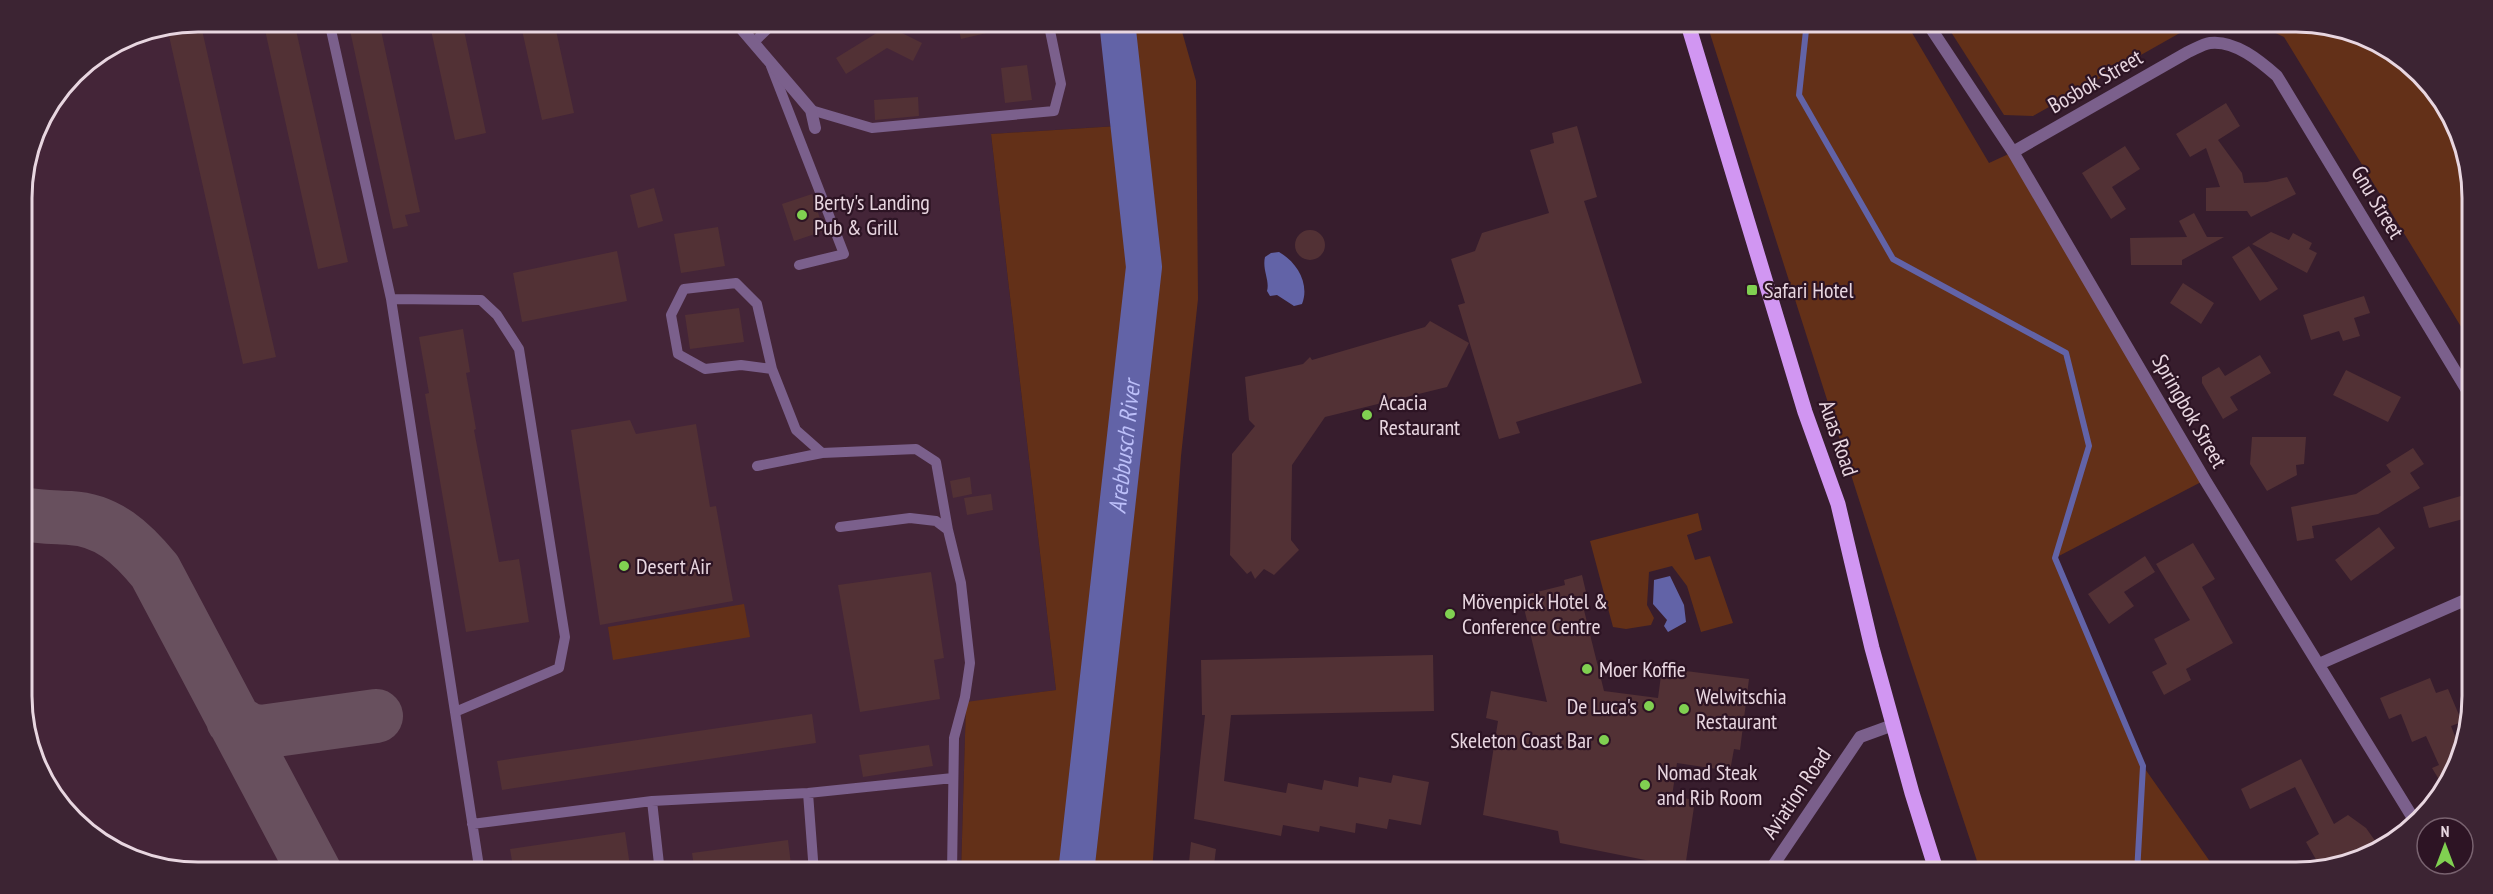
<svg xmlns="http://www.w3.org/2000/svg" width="2493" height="894" font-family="'PT Sans Narrow',sans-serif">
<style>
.built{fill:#442538}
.green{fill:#633018}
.water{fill:#6263a7}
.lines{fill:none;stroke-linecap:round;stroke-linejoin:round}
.stream{stroke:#6263a7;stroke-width:6}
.river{stroke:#6263a7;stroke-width:36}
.taxiway{stroke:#68505e;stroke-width:54}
.building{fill:#523135}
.lane{stroke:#7b608c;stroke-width:10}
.street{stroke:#7b608c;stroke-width:12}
.primary{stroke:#d196f2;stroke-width:15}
.poi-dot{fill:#80d051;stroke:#2d1424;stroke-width:2}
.labels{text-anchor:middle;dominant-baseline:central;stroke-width:4.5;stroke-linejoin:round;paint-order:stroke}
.street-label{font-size:22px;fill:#e8d6e0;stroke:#2d1424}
.poi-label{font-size:22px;fill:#e8d6e0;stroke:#2d1424;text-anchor:start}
.water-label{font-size:24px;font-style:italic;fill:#bcbff9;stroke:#2d1424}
.rim{fill:none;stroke:#e8d6e0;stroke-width:3}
</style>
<rect width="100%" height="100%" fill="#371d2d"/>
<path class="built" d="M198 21H1108L1118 126 991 134 1056 690 966 703 961 873H198L141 864 65 813 24 730 21 186 39 120 81 65 130 34Z"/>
<path class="green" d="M1108 21H1179L1196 81 1198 299 1181 456 1152 873H961L966 702 1056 690 991 134 1118 126Z
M1706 21H1905L1989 163 2013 152 2205 480 2055 558 2143 766 2218 873H1981L1908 653Z
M1944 21H2201L2033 116 2004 115Z
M2250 21H2295L2352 30 2428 81 2470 174 2471 343 2284 37Z
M1698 513 1702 530 1687 535 1695 560 1710 556 1733 623 1701 632 1687 586 1672 566 1649 572 1647 605 1654 618 1651 625 1626 629 1613 627 1590 541Z
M744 604 750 637 613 660 608 627Z"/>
<path class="water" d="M1279 252C1297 262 1310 284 1302 304L1294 306 1277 295 1270 296 1267 291C1270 280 1262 270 1265 257L1271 253Z
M1670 576 1684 605 1686 622 1668 632 1664 626 1667 620 1653 604 1654 580Z"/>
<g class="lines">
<path class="stream" d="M1807 21 1799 95 1893 259 2066 353 2089 446 2055 558 2143 766 2137 873"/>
<path class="river" id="s1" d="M1076 873 1144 267 1117 21"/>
<path class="taxiway" d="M23 514C39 517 54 517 70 518 108 520 132 543 155 571L315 873
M233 720 249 730 261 732 376 716"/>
</g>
<path class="building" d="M198 21H200L276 357 243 364 167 27Z
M263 21H294L348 262 318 269Z
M348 21H379L420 212 405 215 408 226 393 229Z
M429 21H462L486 133 455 140Z
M520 21H554L574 113 542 120Z
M957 21H1011L1012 27 961 39Z
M888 26 922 43 913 61 887 48 846 74 836 58Z
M1027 65 1032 100 1005 103 1001 68Z
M918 97 919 116 875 120 874 100Z
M2226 103 2240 126 2218 140 2242 173 2244 183 2267 182 2287 177 2296 194 2251 217 2247 211H2206V188L2220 187 2206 148 2190 157 2176 134Z
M1577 126 1597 197 1584 201 1642 383 1516 422 1520 433 1499 439 1458 305 1465 303 1451 259 1475 251 1482 233 1549 213 1530 150 1554 143 1552 133Z
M2125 146 2140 169 2112 187 2126 209 2111 219 2082 173Z
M654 188 663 221 638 228 630 195Z
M812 194 824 231 794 241 782 204Z
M2194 213 2207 237H2224L2182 260V265H2131L2130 238 2187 237 2179 221Z
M718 227 725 266 681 273 674 234Z
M1295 245a15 15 0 1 1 30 0a15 15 0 1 1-30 0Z
M2271 232 2289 240 2293 233 2312 243 2309 249 2317 253 2307 273 2252 244Z
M2249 246 2278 289 2260 301 2232 257Z
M617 251 627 301 522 322 513 273Z
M2183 283 2214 303 2201 324 2170 303Z
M2364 296 2370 313 2354 318 2360 336 2343 341 2339 331 2311 340 2303 315Z
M739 308 744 342 690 349 685 315Z
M1430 321 1469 343 1447 387 1325 417 1292 465 1291 540 1299 550 1274 575 1264 569 1255 579 1251 571 1247 574 1230 555 1232 454 1255 426 1249 420 1245 377 1303 364 1310 357 1312 360 1425 327Z
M463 329 470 372 466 373 476 429 474 430 499 562 519 559 529 622 466 632 425 394 429 393 419 337Z
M2260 355 2271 373 2230 397 2238 410 2223 419 2202 383V377L2219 367 2225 376Z
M2346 370 2401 397 2388 422 2333 395Z
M630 420 636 434 696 424 710 507 716 506 733 601 600 625 571 430Z
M2252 437H2306L2304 464 2296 465 2297 475 2267 491 2250 464Z
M2413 448 2424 464 2410 473 2420 488 2378 514 2312 526 2314 538 2297 541 2291 507 2356 494 2391 472 2386 465Z
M970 477 972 494 953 498 950 481Z
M2471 493V517L2429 528 2423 507Z
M991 494 993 510 967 515 964 498Z
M2379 527 2395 548 2351 581 2335 560Z
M2193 543 2215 579 2202 587 2233 643 2186 669 2191 680 2164 695 2152 672 2167 664 2154 639 2190 620 2156 564Z
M2145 556 2155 572 2124 592 2134 606 2109 624 2088 594Z
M931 572 944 658 934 660 940 699 860 712 838 585Z
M1582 575 1589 605 1583 606 1604 691 1658 698 1662 668 1749 679 1740 750 1734 749 1730 771 1677 763 1672 796 1695 800 1685 868 1560 843 1558 831 1483 815 1498 721 1486 718 1491 691 1547 702 1521 596 1565 585 1564 580Z
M1433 655 1434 711 1231 715 1224 781 1286 793 1288 783 1322 790 1324 780 1358 787 1359 777 1391 783 1393 775 1429 782 1421 825 1389 819 1387 829 1356 823 1355 833 1320 826 1319 832 1283 825 1281 836 1194 819 1205 715H1202L1201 660Z
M2430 678 2436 693 2448 689 2462 722 2451 726 2462 754 2444 788 2432 768 2439 765 2426 736 2412 742 2401 714 2389 719 2380 698Z
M812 714 816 743 502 790 497 761Z
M929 745 933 766 863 777 859 755Z
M2301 759 2334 824 2348 815 2366 828 2376 842 2361 853 2364 858 2352 864 2322 870 2306 842 2319 834 2295 787 2250 809 2241 789Z
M625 832 631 873H514L510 849Z
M788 840 792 873H695L692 853Z
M1191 842 1216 849 1213 873H1188Z"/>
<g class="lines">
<path class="lane" d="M329 21 391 299 480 873
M753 43 776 21
M771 66 844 254 799 265
M811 110 872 128 1054 111 1061 84 1048 21
M391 299 481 300 497 315 519 349 565 637 559 668 455 712
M772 369 741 365 705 369 678 354 671 315 684 289 736 283 757 304 772 369 796 430 822 453 916 449 936 462 948 530
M757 466 822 453
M840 527 910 518 936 521 948 530 961 583 970 663 965 697 954 738 952 873
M808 793 814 873
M652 801 660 873
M472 824 652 801 808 793 953 778"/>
<path class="street" d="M735 21 811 110 815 128
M1926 21 2013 152 2205 480 2416 823
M2013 152 2188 52C2195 49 2203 44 2210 43 2235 40 2260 61 2277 76L2471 397
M2319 664 2472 597
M1768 873 1860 737 1893 725"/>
<path class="primary" d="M1687 21 1805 412 1838 504 1872 648 1912 793 1937 873"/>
</g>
<g class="poi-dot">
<circle cx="802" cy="215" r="6"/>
<rect x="1746" y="284" width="12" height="12" rx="3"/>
<circle cx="1367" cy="415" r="6"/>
<circle cx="624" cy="566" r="6"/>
<circle cx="1450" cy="614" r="6"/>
<circle cx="1587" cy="669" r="6"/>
<circle cx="1649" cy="706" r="6"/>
<circle cx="1684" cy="709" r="6"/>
<circle cx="1604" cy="740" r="6"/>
<circle cx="1645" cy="785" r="6"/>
</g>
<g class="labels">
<g class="street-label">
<text transform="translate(2095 81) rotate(-30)">Bosbok Street</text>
<text transform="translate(2378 202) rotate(59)">Gnu Street</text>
<text transform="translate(2190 411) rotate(60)">Springbok Street</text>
<text transform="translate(1839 438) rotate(71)">Auas Road</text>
<text transform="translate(1796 793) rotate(-56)">Aviation Road</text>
</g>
<g class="poi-label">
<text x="814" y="202">Berty's Landing<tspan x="814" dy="25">Pub &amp; Grill</tspan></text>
<text x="1764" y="290">Safari Hotel</text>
<text x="1379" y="402">Acacia<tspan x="1379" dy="25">Restaurant</tspan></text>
<text x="636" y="566">Desert Air</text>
<text x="1462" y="601">Mövenpick Hotel &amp;<tspan x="1462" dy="25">Conference Centre</tspan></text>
<text x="1599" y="669">Moer Koffie</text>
<text x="1696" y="696">Welwitschia<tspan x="1696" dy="25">Restaurant</tspan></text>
<text x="1637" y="706" text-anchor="end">De Luca's</text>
<text x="1592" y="740" text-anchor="end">Skeleton Coast Bar</text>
<text x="1657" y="772">Nomad Steak<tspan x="1657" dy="25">and Rib Room</tspan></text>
</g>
<g class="water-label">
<text stroke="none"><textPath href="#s1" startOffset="429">Arebbusch River</textPath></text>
</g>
</g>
<path d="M0 0H2493V894H0ZM198 32H2296A166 166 0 0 1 2462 198V696A166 166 0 0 1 2296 862H198A166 166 0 0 1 32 696V198A166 166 0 0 1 198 32Z" fill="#3c2433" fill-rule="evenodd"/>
<path class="rim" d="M198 32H2296A166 166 0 0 1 2462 198V696A166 166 0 0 1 2296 862H198A166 166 0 0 1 32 696V198A166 166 0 0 1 198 32Z"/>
<g transform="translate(2445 846)"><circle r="28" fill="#2d1424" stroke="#78626f" stroke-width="1.5"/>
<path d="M0-4.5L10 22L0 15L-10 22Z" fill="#80d051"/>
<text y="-9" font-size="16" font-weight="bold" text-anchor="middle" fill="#e8d6e0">N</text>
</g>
</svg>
